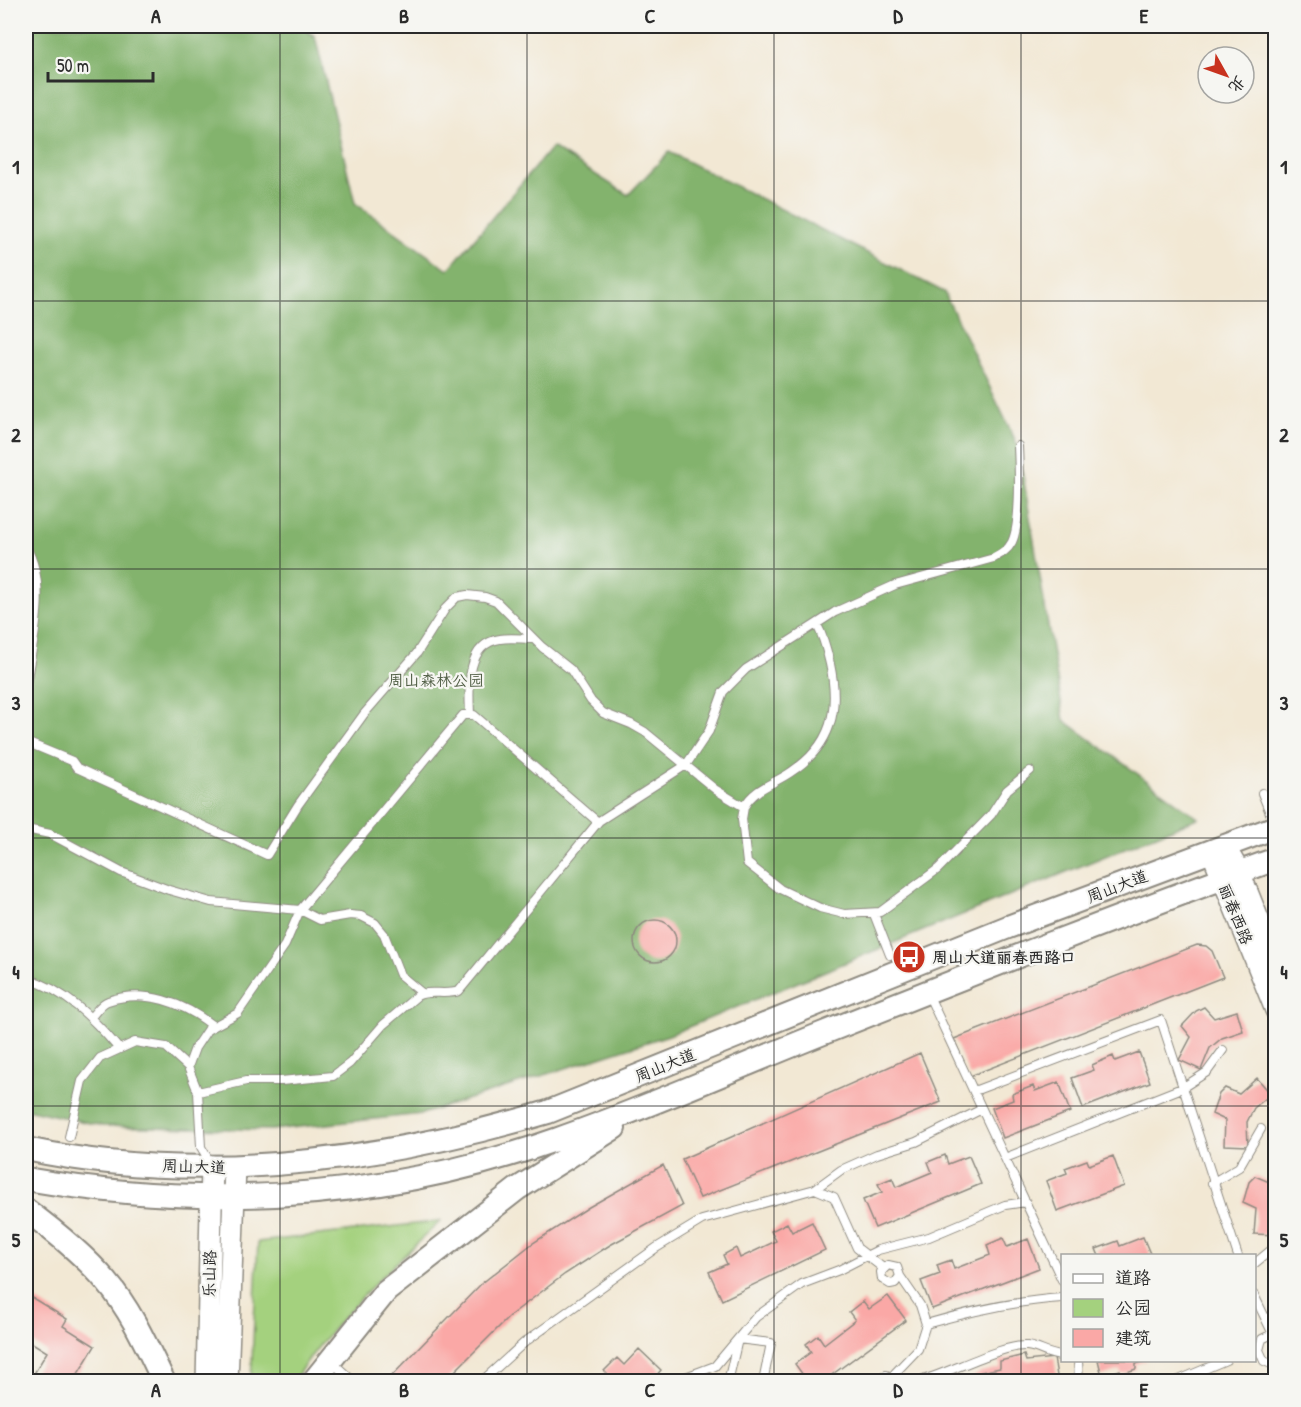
<svg xmlns="http://www.w3.org/2000/svg" width="1301" height="1407" font-family="'Patrick Hand','LXGW WenKai TC',sans-serif">
<style>
.green{fill:#a4d17e;stroke:#687e54;stroke-width:1.5}
.forest{fill:#83b36d;stroke:#576f4c;stroke-width:1.5}
.building{fill:#faa8a6}
.lines{fill:none;stroke-linecap:round;stroke-linejoin:round}
.service-casing{stroke:#8e8a80;stroke-width:10}
.secondary-casing{stroke:#8e8a80;stroke-width:24}
.primary-casing{stroke:#8e8a80;stroke-width:26}
.service{stroke:#fff;stroke-width:8}
.secondary{stroke:#fff;stroke-width:21}
.primary{stroke:#fff;stroke-width:22}
.grid{fill:none;stroke:#2b2b2b;stroke-width:1.5;stroke-opacity:0.55}
.labels{text-anchor:middle;dominant-baseline:central;stroke-width:4.5;stroke-linejoin:round;paint-order:stroke}
.park-label{font-size:16px;fill:#4f5d44;stroke:#f6f6f2}
.street-label{font-size:16px;fill:#2b2b2b;stroke:#f6f6f2}
.poi-label{font-size:16px;font-weight:bold;fill:#2b2b2b;stroke:#f6f6f2;text-anchor:start}
.neatline{fill:none;stroke:#2b2b2b;stroke-width:2}
.grid-label{font-size:20px;text-anchor:middle;font-weight:bold;fill:#2b2b2b}
</style>
<rect width="100%" height="100%" fill="#f6f6f2"/>
<filter id="ink" filterUnits="userSpaceOnUse"><feTurbulence type="fractalNoise" baseFrequency=".0167" numOctaves="2"/><feDisplacementMap in="SourceGraphic" scale="12" xChannelSelector="R" yChannelSelector="G"/><feConvolveMatrix kernelMatrix="1 2 1 2 8 2 1 2 1" color-interpolation-filters="sRGB"/></filter>
<filter id="wash" filterUnits="userSpaceOnUse"><feTurbulence type="fractalNoise" baseFrequency=".008" numOctaves="4" result="noise"/><feDisplacementMap in="SourceGraphic" scale="24" xChannelSelector="R" yChannelSelector="G"/><feGaussianBlur stdDeviation="1.35" result="paint"/><feColorMatrix in="noise" values="0 0 0 0 0 0 0 0 0 0 0 0 0 0 0 0 0 1.4 0 .05"/><feComposite in="paint" operator="in"/></filter>
<g filter="url(#wash)">
<rect width="100%" height="100%" fill="#f2e8d4"/>
<path class="green" d="M441 1221C387 1270 335 1320 293 1381H251L258 1242Z"/>
<path class="forest" d="M26 26H298L315 36 355 203 448 270 552 147 628 195 669 152 944 292 1018 446 1064 720 1198 818 669 1035 422 1114 271 1130 103 1126 26 1109Z"/>
<g id="blocks">
<path class="building" d="M634 941a21 21 0 1 1 42 0a21 21 0 1 1-42 0Z
M1197 945 1206 946 1212 951 1223 977 970 1076 954 1039Z
M1204 1007 1214 1018 1237 1011 1243 1031 1222 1038 1210 1048 1201 1070 1179 1060 1191 1037 1182 1026 1196 1011Z
M1139 1052 1150 1082 1083 1108 1072 1078 1094 1070 1092 1065 1113 1056 1115 1061Z
M920 1053 941 1102 700 1198 682 1159Z
M1257 1078 1271 1094 1254 1108 1247 1122 1248 1146 1224 1145 1225 1120 1212 1114 1219 1094 1225 1088 1239 1094Z
M1059 1082 1070 1112 1003 1138 992 1108 1013 1100 1012 1094 1033 1086 1035 1091Z
M945 1155 948 1164 969 1156 981 1184 875 1228 863 1200 882 1192 878 1184 892 1178 896 1187 932 1172 928 1162Z
M1113 1156 1124 1186 1057 1211 1046 1181 1067 1173 1065 1168 1087 1160 1089 1165Z
M663 1165 682 1206 610 1245 565 1274 512 1314 444 1382H386L481 1284 533 1243 589 1207Z
M1255 1176 1269 1182 1276 1177V1235L1254 1234 1256 1209 1243 1203 1249 1182Z
M812 1222 825 1250 722 1300 709 1272 727 1264 723 1255 736 1248 740 1258 776 1241 771 1231 787 1223 792 1232Z
M1143 1237 1151 1256H1099L1096 1249 1118 1241 1120 1246Z
M1003 1238 1007 1247 1028 1239 1039 1268 932 1309 921 1281 940 1274 937 1265 951 1260 954 1269 990 1255 987 1245Z
M26 1294 67 1319 63 1326 95 1346 73 1382H29L47 1352 26 1339Z
M888 1296 906 1320 822 1382H808L795 1364 811 1352 806 1344 818 1335 824 1344 855 1320 849 1312 863 1301 869 1309Z
M639 1349 661 1370 651 1382H609L612 1379 604 1371 617 1358 624 1365Z
M1024 1355 1026 1361 1054 1358 1058 1382H966L981 1372 1000 1368V1361Z
M1098 1360H1145V1361L1136 1364V1369L1121 1374 1120 1370 1102 1376Z"/>
</g>
</g>
<g filter="url(#ink)">
<use href="#blocks" fill-opacity="0" stroke="#8e8a80" stroke-width="1.5"/>
<g class="lines">
<defs>
<path id="service" d="M26 547C49 587 32 642 26 685
M470 714C469 689 465 644 500 639 510 637 522 639 533 639
M26 742 72 761 77 768 267 855 298 805 364 714 417 653 445 609 457 597 467 595 485 597 496 601 542 647 571 670 591 701 603 713 631 724 645 732 716 790 744 807 742 819 747 863 780 889 820 908 844 914 880 912 938 869 991 815 1007 790 1030 771
M1262 793 1275 825
M744 807C754 788 774 784 791 772 832 745 840 710 830 664 827 651 824 637 817 625
M26 829 50 834 121 872 169 890 211 902 300 910 285 945 238 1013 207 1030 195 1048 188 1067 198 1092 201 1147 210 1162
M874 914 890 955
M26 978C65 990 93 1018 119 1049
M422 993 400 975 384 934 375 923 361 916 350 915 320 920 300 910 463 715H474L598 822
M928 994 1062 1280
M91 1017C96 1012 101 1003 108 1001 144 988 184 1003 213 1026
M974 1091 1161 1020 1238 1256
M198 1092 246 1081H281L333 1076 350 1063 383 1025 417 996C428 989 445 996 459 991L599 821 686 765 709 731 723 692 746 669 835 612 895 585 994 558C1001 554 1008 550 1012 542 1021 523 1019 468 1018 446
M69 1137 82 1081 100 1058 135 1042 166 1047 188 1067
M1005 1158 1182 1088 1207 1072 1223 1050
M1212 1183 1239 1167 1261 1129
M815 1189 834 1197 857 1248 883 1268
M1254 1264 1276 1246
M1254 1295 1272 1332
M926 1324C971 1311 1015 1301 1062 1298
M1276 1332 1262 1339 1259 1350 1264 1361 1276 1366
M1078 1360 1079 1382
M333 1363 354 1382
M481 1382 525 1342 656 1248 702 1220 815 1189 841 1170 877 1154 916 1142 982 1109
M672 1382 715 1366 756 1317 802 1284 839 1270 878 1250 929 1237 1005 1205 1026 1202
M728 1382 738 1339 771 1343 763 1382
M877 1382 886 1375 896 1379
M898 1382 895 1373 918 1349 926 1324 920 1305 900 1276 897 1267 888 1265 881 1272 882 1279 890 1284 895 1283 900 1276
M916 1382C946 1375 1002 1344 1027 1346 1039 1347 1047 1355 1062 1356
M1174 1382 1226 1360"/>
<path id="secondary" d="M1224 846 1239 872 1276 964
M1212 851 1276 1010
M207 1382 212 1166
M227 1382 235 1167"/>
<path id="primary" d="M26 1149C200 1186 379 1162 548 1112L1008 927 1276 827
M26 1179C206 1210 384 1201 558 1139 647 1108 733 1069 821 1034 972 974 1123 914 1276 859
M26 1210C53 1230 83 1254 106 1281 131 1310 147 1347 164 1382
M313 1382 386 1291 517 1189 614 1128"/>
</defs>
<use href="#service" class="service-casing"/>
<use href="#secondary" class="secondary-casing"/>
<use href="#primary" class="primary-casing"/>
<use href="#service" class="service"/>
<use href="#secondary" class="secondary"/>
<use href="#primary" class="primary"/>
</g>
</g>
<path class="grid" d="M280 26V1382M527 26V1382M774 26V1382M1021 26V1382M26 301H1276M26 569H1276M26 838H1276M26 1106H1276"/>
<defs>
<symbol id="bus-disc" viewBox="-11 -11 22 22"><circle r="9.5" fill="#c8321e" stroke="#f6f6f2"/><path d="M-5-6H5V4H4V6H2V4H-2V6H-4V4H-5ZM-3.5-4V0h7V-4ZM-3.5 1.2v1.5H-2V1.2ZM2 1.2v1.5H3.5V1.2Z" fill="#fff"/></symbol>
</defs>
<g fill-rule="evenodd">
<use href="#bus-disc" x="890" y="938" width="38" height="38"/>
</g>
<g class="labels">
<g class="park-label">
<text x="436" y="680">周山森林公园</text>
</g>
<g class="street-label">
<text transform="translate(1117 886) rotate(-21)">周山大道</text>
<text transform="translate(1236 914) rotate(68)">丽春西路</text>
<text transform="translate(665 1065) rotate(-22)">周山大道</text>
<text transform="translate(194 1166) rotate(2)">周山大道</text>
<text transform="translate(209 1274) rotate(-89)">乐山路</text>
</g>
<g class="poi-label">
<text x="932" y="957">周山大道丽春西路口</text>
</g>
</g>
<rect width="1301" height="1407" fill="none" stroke="#f6f6f2" stroke-width="66"/>
<rect x="1061" y="1254" width="195" height="108" fill="#f6f6f2" stroke="#a5a5a2" stroke-width="1.5"/>
<rect x="1073" y="1274" width="30" height="9" fill="#ffffff" stroke="#a5a5a2" stroke-width="1.5"/>
<text x="1115" y="1284" font-size="18" fill="#2b2b2b">道路</text>
<rect x="1073" y="1299" width="30" height="18" fill="#a4d17e" stroke="#a5a5a2" stroke-width="1.5"/>
<text x="1115" y="1314" font-size="18" fill="#2b2b2b">公园</text>
<rect x="1073" y="1329" width="30" height="18" fill="#faa8a6" stroke="#a5a5a2" stroke-width="1.5"/>
<text x="1115" y="1344" font-size="18" fill="#2b2b2b">建筑</text>
<g transform="translate(1226 75) rotate(130)"><circle r="28" fill="#f6f6f2" stroke="#a5a5a2" stroke-width="1.5"/>
<path d="M0-4.5L10 22L0 15L-10 22Z" fill="#c8321e"/>
<text y="-9" font-size="16" font-weight="bold" text-anchor="middle" fill="#2b2b2b">北</text>
</g>
<path d="M48 72v9h105v-9" fill="none" stroke="#2b2b2b" stroke-width="3"/>
<text x="57" y="72" font-size="18" fill="#2b2b2b" stroke="#f6f6f2" stroke-width="4.5" paint-order="stroke">50 m</text>
<rect x="33" y="33" width="1235" height="1341" class="neatline"/>
<g class="grid-label">
<text x="156" y="23">A</text>
<text x="404" y="23">B</text>
<text x="650" y="23">C</text>
<text x="898" y="23">D</text>
<text x="1144" y="23">E</text>
<text x="16" y="174">1</text>
<text x="1284" y="174">1</text>
<text x="16" y="442">2</text>
<text x="1284" y="442">2</text>
<text x="16" y="710">3</text>
<text x="1284" y="710">3</text>
<text x="16" y="979">4</text>
<text x="1284" y="979">4</text>
<text x="16" y="1247">5</text>
<text x="1284" y="1247">5</text>
<text x="156" y="1397">A</text>
<text x="404" y="1397">B</text>
<text x="650" y="1397">C</text>
<text x="898" y="1397">D</text>
<text x="1144" y="1397">E</text>
</g>
</svg>
